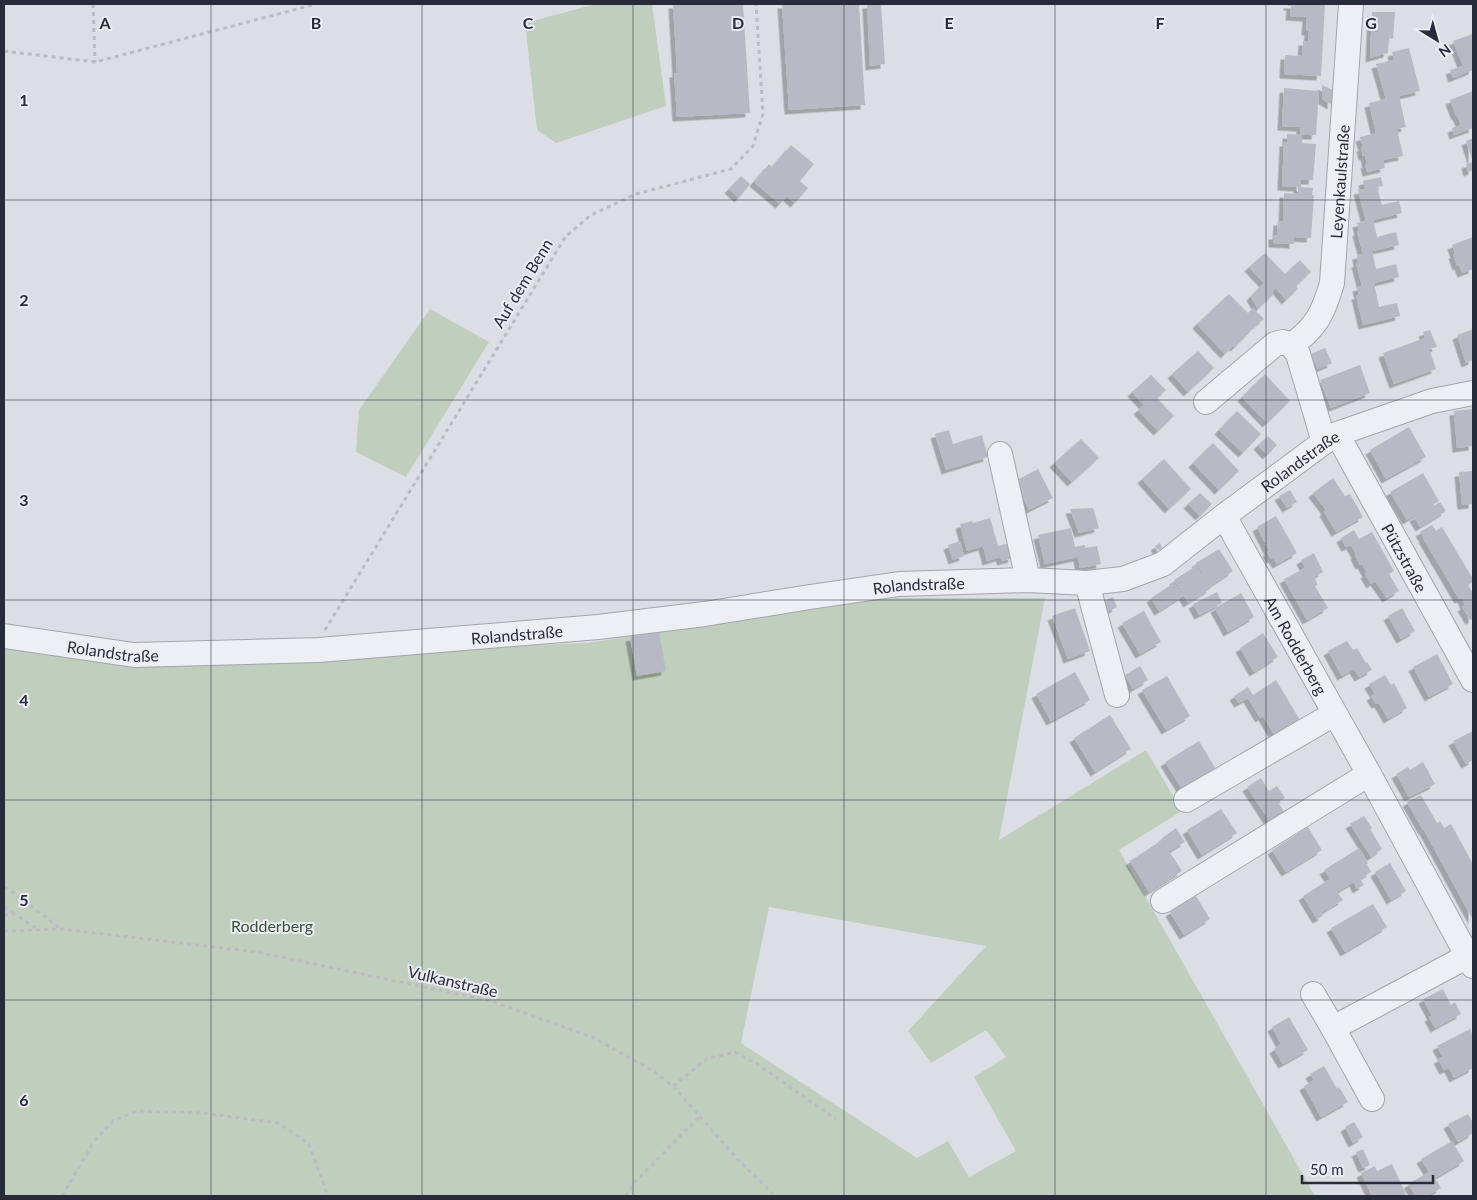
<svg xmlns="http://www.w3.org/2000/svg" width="1477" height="1200" font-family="Lato,sans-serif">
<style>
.green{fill:#c0cebe;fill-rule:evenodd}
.building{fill:#b7bac4;filter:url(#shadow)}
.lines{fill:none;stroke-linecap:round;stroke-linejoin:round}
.minor-casing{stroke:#a2a5ae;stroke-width:26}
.path{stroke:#bbbcc3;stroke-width:3;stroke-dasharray:4 4;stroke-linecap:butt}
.minor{stroke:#eeeff4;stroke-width:24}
.grid{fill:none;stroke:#282b39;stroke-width:1;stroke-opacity:0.55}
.labels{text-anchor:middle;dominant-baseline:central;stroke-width:4;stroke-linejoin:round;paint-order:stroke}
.street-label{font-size:16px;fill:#282b39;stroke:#ebedf3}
.park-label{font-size:16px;fill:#375337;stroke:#ebedf3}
.grid-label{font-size:16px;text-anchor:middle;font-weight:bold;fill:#282b39;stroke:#ebedf3;stroke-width:4;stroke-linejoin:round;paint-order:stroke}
</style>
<defs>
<filter id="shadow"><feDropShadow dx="-4.5" dy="4.5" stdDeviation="0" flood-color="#0004"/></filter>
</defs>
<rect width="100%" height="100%" fill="#dcdee5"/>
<path class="green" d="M596 4H652L666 106 556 143 537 130 525 23Z
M430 309 489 342 406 477 356 452 359 410Z
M895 598H1045L999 840 1146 750 1182 811 1119 850 1315 1196H4V643L135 660 587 643 811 608ZM769 907 986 946 908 1031 931 1063 986 1030 1006 1057 974 1077 1016 1151 969 1177 948 1141 917 1158 741 1043Z"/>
<path class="building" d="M673 4H743L750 113 677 117 674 73H677Z
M782 4H859L865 105 789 110Z
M867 4H881L885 64 870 66Z
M1288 4H1325L1321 76 1284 74 1285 55 1302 56 1303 41H1308L1309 31H1306L1307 17 1290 16 1291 6H1288Z
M1372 12H1395L1393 39 1389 38 1388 53 1370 58Z
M1473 34V70L1453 78 1450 70 1463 66 1453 41Z
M1409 48 1420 91 1399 96 1406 127 1397 129 1403 156 1383 160 1385 168 1367 172 1365 164H1367L1365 155 1363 156 1361 147H1363L1360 137 1376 133 1369 103 1386 99 1376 64 1394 60 1392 52Z
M1322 85 1333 90 1332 105 1322 99Z
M1284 88 1319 91 1316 135H1302V143L1316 144 1313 180H1301V187L1313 188 1312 195H1314L1311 238 1294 237V244L1273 243V235H1277L1278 221H1283L1284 193 1298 194V187L1282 186 1284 142H1287V134L1300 135 1301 127 1282 126Z
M1473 91V128L1454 135 1452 128 1461 125 1457 115 1456 116 1450 100Z
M1473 138V170L1468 172 1466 164 1473 162 1466 141Z
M791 145 814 164 800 181 808 188 795 203 787 196 780 204 754 182 769 164 772 167Z
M741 176 750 184 739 198 729 189Z
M1381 177 1383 186 1377 187 1382 205 1399 201 1402 213 1373 220 1377 237 1396 232 1399 245 1372 251 1376 269 1396 264 1399 277 1374 283 1379 307 1397 303 1400 316 1363 325 1356 295H1359L1357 287 1362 286 1356 263H1358L1357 255 1363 254 1357 232 1359 231 1357 223 1366 221 1358 190 1365 189 1363 181Z
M1473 237V269L1462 273 1459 265 1457 266 1453 254H1455L1452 245Z
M1265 253 1285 274 1300 260 1311 272 1296 286 1298 289 1286 300 1276 288 1272 292 1274 294 1258 309 1251 296 1264 283 1249 267Z
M1229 294 1248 313 1253 308 1264 319 1249 331 1250 332 1235 347 1233 346 1225 354 1197 324Z
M1473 329V360L1466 363 1457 335Z
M1430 330 1437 347 1429 349 1436 369 1394 384 1383 353 1425 338 1423 332Z
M1325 348 1332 363 1318 369 1311 354Z
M1198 351 1214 368 1188 392 1172 374Z
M1360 365 1370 393 1331 408 1320 380Z
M1265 374 1290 401 1267 423 1242 397Z
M1151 375 1166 390 1157 398 1174 416 1158 431 1138 410 1144 405 1132 392Z
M1473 409V446L1457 448 1454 411Z
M1237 411 1261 434 1243 453 1219 430Z
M1409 427 1426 457 1386 479 1370 450Z
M949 430 953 444 982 435 988 457 946 470 935 434Z
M1268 436 1277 445 1267 455 1258 445Z
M1081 439 1099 458 1072 482 1054 463Z
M1213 443 1239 471 1219 490 1193 463Z
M1164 459 1191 489 1169 509 1142 479Z
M1038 469 1053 498 1029 510 1015 481Z
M1473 471V504L1462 505 1459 472Z
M1423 473 1439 501 1407 520 1390 492Z
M1333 478 1345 496 1350 494 1363 517 1336 532 1324 512 1326 510 1313 493Z
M1290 490 1297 502 1287 508 1279 496Z
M1200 493 1212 504 1200 516 1188 504Z
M1440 502 1446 511 1420 527 1414 517Z
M1093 508 1099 528 1079 533 1070 509Z
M1276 516 1297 553 1277 564 1273 558 1271 559 1267 552 1269 551 1257 527Z
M990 518 998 546 1009 543 1013 558 1002 561 1000 557 987 561 983 546 967 551 960 524 972 521 973 523Z
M1432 525 1436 531 1442 527 1473 579V582L1468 585 1472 592 1473 591V619L1470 620 1462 607 1465 605 1462 598 1459 599 1423 538H1424L1420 532Z
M1071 528 1075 547 1085 545V548L1097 546 1101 564 1080 568 1078 557 1045 564 1038 535Z
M1354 530 1359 539 1372 532 1394 571 1389 574 1399 591 1387 598 1375 581 1371 584 1365 574 1367 573 1362 564 1360 565 1355 555 1356 554 1351 545 1346 547 1341 538Z
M960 541 964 556 953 560 948 545Z
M1160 543 1162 548 1158 550 1155 546Z
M1219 549 1233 571 1210 586 1196 563Z
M1314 553 1323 572 1314 577 1318 585 1315 586 1328 608 1307 620 1284 579 1305 568 1301 560Z
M1196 566 1211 588 1188 603 1174 580Z
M1174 583 1183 596 1159 611 1151 598Z
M1217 592 1222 603 1199 615 1193 604Z
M1241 593 1254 617 1228 632 1215 608Z
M1113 597 1117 607 1103 614 1099 603Z
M1075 608 1090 651 1068 659 1052 616Z
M1402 608 1415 631 1401 639 1388 616Z
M1144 611 1161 642 1140 654 1122 623Z
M659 632 666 671 637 676 630 637Z
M1263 633 1278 657 1254 672 1240 648Z
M1347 641 1353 650 1357 648 1366 663 1367 662 1372 670 1359 677 1354 669 1342 676 1328 651Z
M1437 654 1453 684 1429 697 1413 667Z
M1140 666 1148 680 1133 689 1125 675Z
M1075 672 1090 700 1051 721 1036 694Z
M1385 675 1391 685 1394 683 1407 708 1388 719 1379 703 1376 704 1371 696 1375 694 1369 684Z
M1167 676 1190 716 1166 730 1142 690Z
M1276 680 1300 720 1275 736 1263 716 1260 718 1248 698 1239 703 1234 696 1248 687 1253 695Z
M1110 715 1131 749 1095 772 1074 738Z
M1473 731V760L1466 764 1453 741Z
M1199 741 1220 776 1187 797 1165 762Z
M1423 762 1435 784 1409 797 1396 774 1408 767 1410 770Z
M1261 778 1269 791 1277 786 1285 798 1278 802 1288 818 1273 827 1247 787Z
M1421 795 1437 823 1440 821 1444 828 1451 824 1473 864V877L1472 878 1473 880V920L1424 830H1423L1407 802Z
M1221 809 1237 833 1202 855 1187 830Z
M1364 816 1372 828 1370 829 1382 849 1371 857 1350 824Z
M1308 827 1322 850 1286 872 1272 850Z
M1176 828 1185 842 1170 851 1162 838Z
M1162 840 1182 871 1149 892 1130 861Z
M1359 848 1368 863 1367 864 1371 872 1360 879 1364 885 1357 889 1354 882 1337 892 1343 900 1321 913 1323 916 1317 919 1303 896 1330 879 1324 870Z
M1390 863 1406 891 1391 900 1375 872Z
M1196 896 1210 919 1184 935 1170 912Z
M1373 904 1387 927 1345 952 1331 928Z
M1443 989 1451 1005 1455 1002 1461 1014 1435 1028 1429 1017 1432 1016 1423 999Z
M1289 1017 1308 1050 1283 1064 1274 1049 1281 1044 1272 1027Z
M1470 1029 1473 1036V1068L1454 1078 1449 1068 1444 1070 1438 1059 1443 1057 1437 1046Z
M1324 1066 1337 1089 1339 1087 1348 1102 1321 1117 1304 1086 1314 1080 1310 1074Z
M1468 1114 1473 1123V1133L1458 1142 1448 1124Z
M1354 1122 1363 1137 1353 1143 1345 1127Z
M1452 1141 1464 1161 1435 1178 1441 1188 1427 1196H1416L1408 1184 1429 1172 1421 1159Z
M1363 1149 1370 1165 1363 1168 1356 1152Z
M1392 1164 1406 1194 1402 1196H1372L1361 1173 1375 1166 1377 1171Z"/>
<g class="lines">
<defs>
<g id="minor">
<path d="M1291 345 1298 354 1324 442"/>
<path id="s1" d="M1206 402 1275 344 1283 342 1291 345C1316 329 1324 311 1332 283L1351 4"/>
<path id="s2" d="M1337 434 1473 680"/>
<path d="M1000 454 1028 580"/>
<path id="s3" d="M1224 516 1369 774 1473 966"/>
<path d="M1087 583 1117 695"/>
<path id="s4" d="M4 636 134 655 319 650 598 627 705 614 810 597 899 584 1028 580 1087 583 1123 579 1163 564 1224 516 1324 442 1337 434 1432 401 1473 393"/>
<path d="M1186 800 1334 714"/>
<path d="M1163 901 1369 774"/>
<path d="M1313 994 1333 1028"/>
<path d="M1372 1099 1333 1028 1468 956"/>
</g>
</defs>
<use href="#minor" class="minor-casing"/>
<path class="path" d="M93 4 95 62
M4 51 95 62 316 4
M325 630 566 236 591 215 636 194 731 169 753 146 763 114 756 4
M4 887 17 895 61 929
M4 907 15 914
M4 915 15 914 39 930
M4 931 61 929 257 952 491 1001 592 1037 655 1072 673 1086 739 1161 775 1196
M673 1086 707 1059 735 1052 757 1064 836 1119
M62 1196 95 1140 113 1121 137 1111 203 1113 278 1123 309 1144 328 1196
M625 1196 635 1182 699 1117"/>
<use href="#minor" class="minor"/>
</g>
<path class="grid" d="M211 4V1196M422 4V1196M633 4V1196M844 4V1196M1055 4V1196M1266 4V1196M4 200H1473M4 400H1473M4 600H1473M4 800H1473M4 1000H1473"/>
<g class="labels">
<g class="street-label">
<text stroke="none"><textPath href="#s1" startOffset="285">Leyenkaulstraße</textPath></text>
<text transform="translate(522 283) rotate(-59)">Auf dem Benn</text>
<text stroke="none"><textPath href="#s4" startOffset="1339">Rolandstraße</textPath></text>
<text stroke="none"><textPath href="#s2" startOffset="141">Pützstraße</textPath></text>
<text stroke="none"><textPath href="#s4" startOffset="920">Rolandstraße</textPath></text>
<text stroke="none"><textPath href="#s4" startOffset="515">Rolandstraße</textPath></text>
<text stroke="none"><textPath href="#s3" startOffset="148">Am Rodderberg</textPath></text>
<text stroke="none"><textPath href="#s4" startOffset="110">Rolandstraße</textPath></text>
<text transform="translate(453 981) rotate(13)">Vulkanstraße</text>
</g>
<g class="park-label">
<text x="272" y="925">Rodderberg</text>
</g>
</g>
<g class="grid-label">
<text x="105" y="29">A</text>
<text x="316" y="29">B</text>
<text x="528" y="29">C</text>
<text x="738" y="29">D</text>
<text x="949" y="29">E</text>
<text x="1160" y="29">F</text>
<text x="1371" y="29">G</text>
<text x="24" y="106">1</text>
<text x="24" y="306">2</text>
<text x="24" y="506">3</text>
<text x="24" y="706">4</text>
<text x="24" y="906">5</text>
<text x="24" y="1106">6</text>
</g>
<rect width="1477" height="1200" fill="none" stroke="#282b39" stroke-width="10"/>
<g transform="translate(1437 40) rotate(143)" stroke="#ebedf3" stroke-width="4" paint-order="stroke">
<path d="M0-4L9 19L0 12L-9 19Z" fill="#282b39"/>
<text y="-8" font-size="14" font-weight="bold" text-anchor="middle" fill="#282b39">N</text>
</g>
<path d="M1302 1175v8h131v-8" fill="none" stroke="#282b39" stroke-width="2.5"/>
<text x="1310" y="1175" font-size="15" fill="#282b39" stroke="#ebedf3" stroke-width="4" paint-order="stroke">50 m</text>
</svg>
